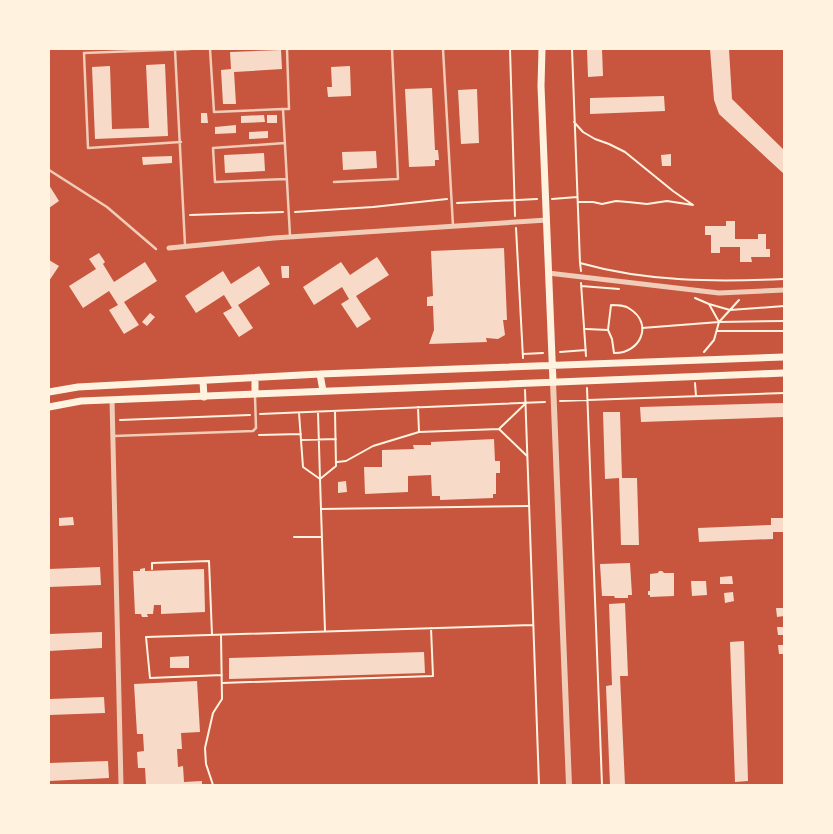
<svg xmlns="http://www.w3.org/2000/svg" width="833" height="834" font-family="'Noto Sans',sans-serif">
<style>
.building{fill:#f7dbc8}
.lines{fill:none;stroke-linecap:round;stroke-linejoin:round}
.path{stroke:#fff3e0;stroke-width:2}
.service{stroke:#f1ccb7;stroke-width:2.5}
.minor{stroke:#f1ccb7;stroke-width:5}
.tertiary{stroke:#f1ccb7;stroke-width:6}
.secondary{stroke:#fff3e0;stroke-width:7}
</style>
<rect width="100%" height="100%" fill="#c8553d"/>
<path class="building" d="M587 49H602L603 76 588 77Z
M710 49H729L732 99 784 150V174L719 114 714 100Z
M281 50 282 69 234 72 236 104H223L221 70 231 69 230 52Z
M165 64 168 136 95 139 92 67 110 66 112 129 149 128 146 65Z
M350 66 351 96 328 97 327 87H332L331 67Z
M432 88 435 150H438L439 160H435V166L409 167 405 89Z
M477 89 479 143 461 144 458 90Z
M664 96 665 111 590 114V98Z
M201 113H207L208 123H201Z
M264 115 265 122 241 123V116Z
M267 115H277V123H267Z
M236 125V133L215 134V127Z
M268 131V138L249 139V132Z
M376 151 377 168 343 170 342 152Z
M264 153 265 171 225 173 224 155Z
M671 154V166H662L661 155Z
M172 156V163L143 165 142 157Z
M49 185 59 201 49 208Z
M726 221H735V239H758V234H766V249H770V257H751L752 262H740V247H720V253H711V235H705V226H726Z
M504 248 507 320H503L505 335 498 339 486 338 487 342 429 344 434 330 433 306H427V297L433 296 431 251Z
M99 253 105 262 103 264 114 282 145 262 157 281 124 302 139 325 124 334 109 310 118 305 109 291 83 308 69 286 96 269 89 259Z
M377 257 389 275 356 296 371 319 357 328 341 304 349 299 342 287 314 305 303 287 341 262 350 275Z
M49 260 59 266 49 281Z
M259 266 270 284 238 305 253 328 239 337 223 313 232 308 224 295 196 313 185 296 223 271 231 284Z
M281 266H289V278H282Z
M150 313 155 317 147 326 142 322Z
M784 403V417L641 422 640 407Z
M603 412H620L622 478H637L639 545H621L619 478 605 479Z
M494 439 495 461H500V473H496V494H493V498L440 500V496H432L431 475 408 476V492L365 494 364 467H382V450L414 449 413 445H431V442Z
M346 481 347 492 338 493V482Z
M73 517 74 525 59 526V518Z
M771 518H784V532H773V539L699 542 698 528 771 525Z
M630 563 632 595H628V598H615L614 596H602L600 564Z
M100 567 101 585 49 587V569Z
M145 568V571L204 569 205 612 161 614V605H154L153 614H147L148 617H142L141 614H135L133 571H140V569Z
M659 571H662L664 573H674V596L650 597V595H648V591H650V574L658 573Z
M732 576 733 584H720V577Z
M691 581H706L707 595 692 596Z
M733 592 734 601 725 603 724 593Z
M625 603 628 676H620L625 785H610L606 686 612 685 609 604Z
M776 608H784V616L777 617Z
M777 627H784V635H778Z
M102 632V648L49 651V634Z
M744 641 748 781 735 782 730 642Z
M778 645H784V654H779Z
M424 652 425 673 229 679V658Z
M189 656V668H170V657Z
M197 681 200 732 181 733 182 749H177L178 767 183 766 184 782 202 781V785H146L145 768H138L137 752 144 751 143 734H137L134 684Z
M104 697 105 713 49 715V699Z
M108 761 109 778 49 781V763Z"/>
<g class="lines">
<path class="path" d="M510 49 515 216
M572 49 580 263C647 282 716 282 784 279
M574 122 583 132 595 139 609 144 625 152 673 191 693 205 667 201 647 204 628 202 616 201 602 204 593 202H578
M552 199 577 197
M457 203 537 199
M295 212 373 207 447 199
M190 215 283 212
M516 228 523 358
M580 263 581 271
M581 283 586 356
M581 286 619 289
M695 298 709 304 719 322 714 340 704 352
M739 300 730 310 784 306
M709 304 730 310 719 322
M611 305C618 305 625 305 630 309 654 324 640 354 614 353L612 339 608 330Z
M642 328 719 322 784 321
M586 329 608 330
M717 331H784
M560 352 586 350
M523 354 543 353
M695 383 696 396
M587 388 602 785
M525 390 539 785
M560 401 784 393
M418 407 419 432
M318 412 320 479
M299 413 303 467 320 479
M260 414 545 402
M120 420 250 415
M499 429 527 456
M259 435 301 434
M301 440 336 439
M337 462 346 461 373 446 419 432 499 429 526 403
M321 509 528 506
M294 537H322
M152 569V563L209 561 212 635
M325 631 320 479 336 466 335 411
M222 675 150 678 146 637 533 625
M222 683 433 676 431 628
M213 785 206 764 205 748 213 713 222 699 221 635"/>
<path class="service" d="M210 49 214 112 283 109
M287 49 289 109H283L290 236
M443 49 453 226
M175 50 185 245
M181 142 88 148 84 53 190 49
M285 143 213 148 215 182 286 179
M49 170 107 207 156 249
M334 182 398 179 392 49
M114 436 253 431 256 428 255 396"/>
<path class="minor" d="M169 248 274 238 547 220
M548 273 719 293 784 290
M112 400 121 785"/>
<path class="tertiary" d="M553 382 569 785"/>
<path class="secondary" d="M542 49 541 86 553 382
M320 374 323 391
M255 378V394
M203 381 204 397
M49 392 78 387 320 374 784 357
M49 407 81 401 784 373"/>
</g>
<rect width="833" height="834" fill="none" stroke="#fff3e0" stroke-width="100"/>
</svg>
